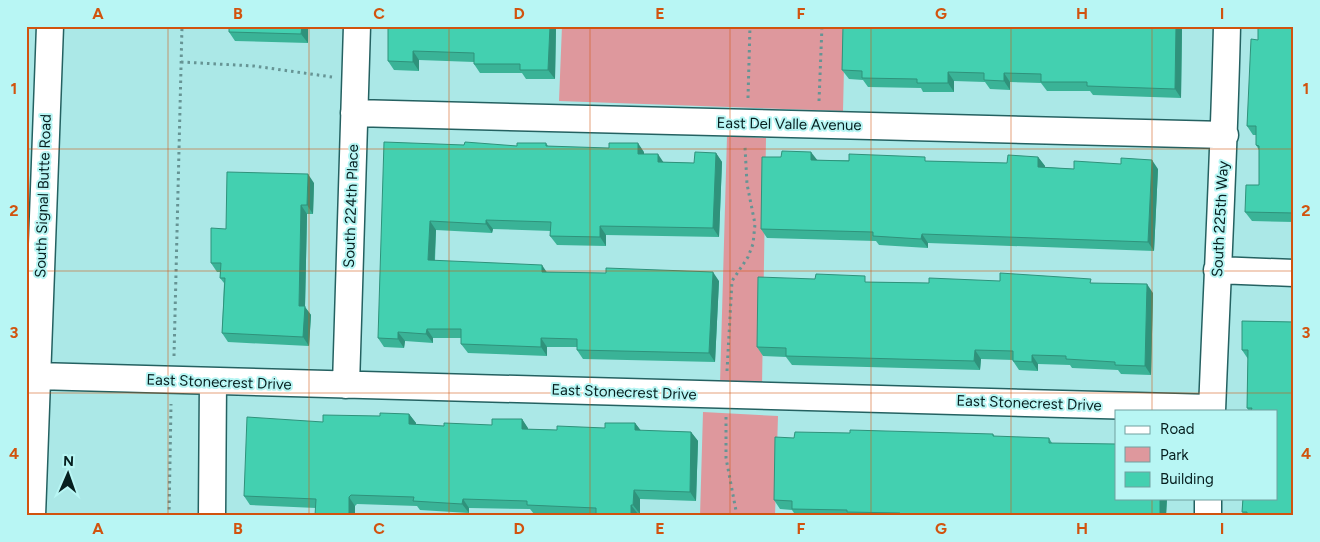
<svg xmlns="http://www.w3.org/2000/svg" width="1320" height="542" font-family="Figtree,sans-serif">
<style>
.green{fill:#de989d}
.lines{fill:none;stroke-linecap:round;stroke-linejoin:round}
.minor-casing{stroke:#246161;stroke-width:29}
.path{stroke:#669494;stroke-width:3;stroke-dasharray:2.5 4;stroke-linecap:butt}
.minor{stroke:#fff;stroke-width:26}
.wall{fill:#3ab397}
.shaded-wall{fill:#2f927b}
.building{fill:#43d0b0;stroke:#2f927b}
.grid{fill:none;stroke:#d1530e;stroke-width:1;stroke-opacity:0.55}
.labels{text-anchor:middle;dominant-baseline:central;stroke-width:4;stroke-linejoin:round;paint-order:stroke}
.street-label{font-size:15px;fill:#061f1f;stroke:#b8f6f4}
.neatline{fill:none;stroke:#d1530e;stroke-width:2}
.grid-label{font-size:16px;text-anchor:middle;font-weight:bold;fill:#d1530e}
</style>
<rect width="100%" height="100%" fill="#abe8e7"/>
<path class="green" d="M562 26H845L843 111 559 101Z
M727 136 766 138 762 386 720 384Z
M703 412 778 416 775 516H700Z"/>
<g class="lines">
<defs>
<path id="minor" d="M354 113 1225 135
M1217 270 1294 273
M36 376 1212 408
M346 385 357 26
M1212 411C1217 283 1224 155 1227 26
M32 516 50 26
M212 516 213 381
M1208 516V498"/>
</defs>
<use href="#minor" class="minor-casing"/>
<path class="path" d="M181 62 254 66 332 77
M748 98 750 26
M819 101 822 26
M174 356 182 26
M727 371 732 281 748 257 753 244 755 224 747 184 745 147
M726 417V458L737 516
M169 516 171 404"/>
<use href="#minor" class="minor"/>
</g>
<path class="wall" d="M226 26H308V43L235 41 229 32V27Z
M388 26H556L555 79H526L522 73H480L474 64V62L419 60V71L394 70 388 61Z
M843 26H1181L1182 27 1181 98 1093 95 1090 91H1047L1041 83 1010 82V90L990 89 985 82 954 81V92H923L921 88 868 87 863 80 849 79 842 70Z
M1294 26V222L1252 221 1245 212 1259 185V150L1256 145V135H1253L1247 126 1258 40Z
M546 143 548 146 644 152V154L663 162 694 163 716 153 722 162 719 237 606 235V246L557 245 550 236 551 231 493 229 492 233 436 230 435 261 547 272 719 281 715 362 583 359 577 350V347H547V356L468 353 461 344V338H433V343L405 341 404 348 384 347 378 338 464 145 517 146Z
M781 157 818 160 928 161 1007 163 1038 157 1045 166V167L1074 169H1158L1154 251 928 243V248L879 245 876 241 767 238 761 229Z
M314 183 313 214H307L305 307 311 315 309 346 228 342 222 333 224 283 220 278V272H217L211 263 226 229Z
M1000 281 1094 283 1153 293 1151 375 1121 374 1118 370 1072 368 1070 365 1038 364V371L1019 370 1013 361V360L981 359 980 370 792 365 786 357 763 356 757 347 869 282 929 283Z
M1242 321 1294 322V516H1245L1242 512 1243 498H1276V411H1249L1247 408 1248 359 1242 350Z
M409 414 416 423 415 425 444 426 492 425 522 419 528 429 557 430 605 428 635 423 641 431 691 432 698 441 696 501 640 499V514H638V516H580L534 514 530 509 469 508V513L420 510 417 506 357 504 355 506 316 508 250 505 244 496 323 422Z
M993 434 995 437 1049 438 1052 443 1116 498H1167L1166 516H796L792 510 780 509 774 500 794 438Z"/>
<path class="shaded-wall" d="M302 26H308V43L301 34Z
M550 26H556L555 79 548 70Z
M1176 26H1181L1182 27 1181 98 1175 89Z
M413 51 419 60V71L413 62Z
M948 72 954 81V92L948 83Z
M1004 73 1010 82V90L1004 81Z
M638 143 644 152V164L638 154Z
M811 152 818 161 811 160Z
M716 153 722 162 719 237 713 228Z
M658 154 664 163 658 162Z
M1038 157 1045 166 1044 176 1038 167Z
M1152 160 1158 169 1154 251 1148 242Z
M308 174 314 183 313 214 307 205Z
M301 205 307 214 305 307 311 315 309 346 303 337 299 306Z
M486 220 493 229 492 233 486 224Z
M430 221 436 230 434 269 428 260Z
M600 226 606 235V246L600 237Z
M922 234 928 243V248L921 239Z
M542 265 548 274 542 272Z
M713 272 719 281 715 362 709 353Z
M1147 284 1153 293 1151 375 1145 366Z
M427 329 433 338V343L426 334Z
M398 332 405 341 404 348 398 339Z
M541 338 547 347V356L541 347Z
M975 350 981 359 980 370 974 361Z
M1032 355 1038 364V371L1032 362Z
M409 414 416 423 415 433 409 424Z
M522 419 528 428V438L522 429Z
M635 423 642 432 635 430Z
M691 432 698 441 696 501 690 492Z
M634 490 640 499V514L633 505Z
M349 497 355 506V516H349Z
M1160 498H1167L1166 516H1160Z
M463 499 469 508V513L462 504Z
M631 505 638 514V516H631Z"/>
<path class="building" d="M229 26H302L301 34 229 32Z
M388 26H550L548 70H520V64H474V53L413 51V62L388 61Z
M843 26H1176L1175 89 1087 86V82H1041V74L1004 73V81L984 80V73L948 72V83H917V79L862 78V71L842 70Z
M1258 26H1294V213L1245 212 1246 185H1259V146L1256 145V126H1247L1251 39 1258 40Z
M384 142 464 145 465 142 517 146V143H546V146L609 148V143H638V154H658V162L694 163 695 152 716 153 713 228 600 226V237L550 236 551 222 486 220V224L430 221 428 260 542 265V272L606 273V268L713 272 709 353 577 350V339L541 338V347L461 344V329H427L426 334 398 332V339L378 338Z
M782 151 811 152V160L849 161V154L925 157V161L1007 163 1008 155 1038 157V167L1074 169V161L1121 164V158L1152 160 1148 242 922 234 921 239 873 236V232L761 229 762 157H781Z
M227 172 308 174 307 205H301L299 306H305L303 337 222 333 225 278H220L221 263H211V228L226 229Z
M1000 273 1091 279 1090 283 1147 284 1145 366 1115 365V362L1066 359V356L1032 355V362L1013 361V351L975 350 974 361 786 356V348L757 347 758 277 815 279 816 274 865 276V282L929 283V278L1000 281Z
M1242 321 1294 322V516H1247V512H1242L1243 498H1276V411H1251L1252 408H1247L1248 350H1242Z
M380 413 409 414V424L444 426V423L492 425V419H522V429L557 430V426L605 428V423H635V430L691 432 690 492 634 490 633 505H631V516H596V508L527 505V501L463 499 462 504 413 501 414 497 351 495 349 497V516H315L316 499 244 496 247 417 323 422V415L380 416Z
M850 430 993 434V436L1049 438V443L1116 444V498H1160V516H900V513L847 512V510L792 509V501L774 500 775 437 794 438 795 432 850 433Z"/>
<path class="grid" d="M168 26V516M309 26V516M449 26V516M590 26V516M730 26V516M871 26V516M1011 26V516M1152 26V411M26 149H1294M26 271H1294M26 393H1294M1152 498V516"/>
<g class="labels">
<g class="street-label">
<text transform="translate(789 124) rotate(1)">East Del Valle Avenue</text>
<text transform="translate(43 196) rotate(-88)">South Signal Butte Road</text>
<text transform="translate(351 206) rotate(-88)">South 224th Place</text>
<text transform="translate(1220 219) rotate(-87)">South 225th Way</text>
<text transform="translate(219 382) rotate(2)">East Stonecrest Drive</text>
<text transform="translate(624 392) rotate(2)">East Stonecrest Drive</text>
<text transform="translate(1029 403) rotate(2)">East Stonecrest Drive</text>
</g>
</g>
<rect width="1320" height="542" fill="none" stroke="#b8f6f4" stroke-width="55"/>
<rect x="1115" y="410" width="162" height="90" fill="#b8f6f4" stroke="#71a09f"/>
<rect x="1125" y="426" width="25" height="8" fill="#ffffff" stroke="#71a09f"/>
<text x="1160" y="434" font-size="15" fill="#061f1f">Road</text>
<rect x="1125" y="447" width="25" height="15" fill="#de989d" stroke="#71a09f"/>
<text x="1160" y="460" font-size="15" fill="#061f1f">Park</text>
<rect x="1125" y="472" width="25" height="15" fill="#43d0b0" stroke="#71a09f"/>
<text x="1160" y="484" font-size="15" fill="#061f1f">Building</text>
<g transform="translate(68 474) rotate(2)" stroke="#b8f6f4" stroke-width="4" paint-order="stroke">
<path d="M0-4L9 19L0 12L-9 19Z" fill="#061f1f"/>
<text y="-8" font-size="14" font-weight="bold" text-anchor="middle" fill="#061f1f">N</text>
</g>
<rect x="28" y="28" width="1264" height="486" class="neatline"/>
<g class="grid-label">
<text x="98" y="19">A</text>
<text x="238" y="19">B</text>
<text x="379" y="19">C</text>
<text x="519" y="19">D</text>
<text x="660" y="19">E</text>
<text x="801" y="19">F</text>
<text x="941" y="19">G</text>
<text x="1082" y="19">H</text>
<text x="1222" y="19">I</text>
<text x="14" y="94">1</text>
<text x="1306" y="94">1</text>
<text x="14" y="216">2</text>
<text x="1306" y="216">2</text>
<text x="14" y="338">3</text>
<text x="1306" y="338">3</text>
<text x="14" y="459">4</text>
<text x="1306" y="459">4</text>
<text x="98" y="534">A</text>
<text x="238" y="534">B</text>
<text x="379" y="534">C</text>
<text x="519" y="534">D</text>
<text x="660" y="534">E</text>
<text x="801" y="534">F</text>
<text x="941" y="534">G</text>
<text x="1082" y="534">H</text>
<text x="1222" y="534">I</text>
</g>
</svg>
